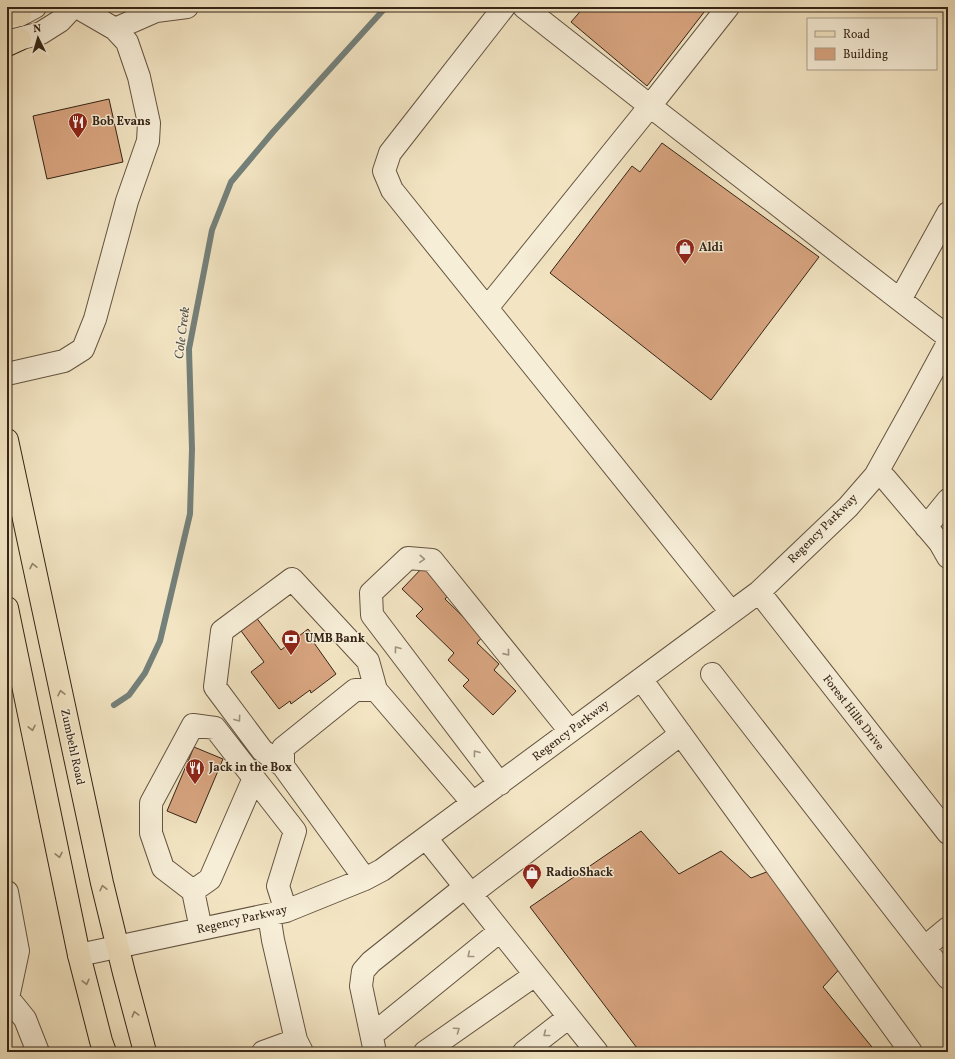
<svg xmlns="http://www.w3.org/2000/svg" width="955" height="1059" font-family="Vollkorn,serif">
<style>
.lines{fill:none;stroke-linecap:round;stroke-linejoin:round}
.stream{stroke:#74807a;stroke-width:6}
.building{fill:#d7a47f;stroke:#342416}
.minor-casing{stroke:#645441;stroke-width:24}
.major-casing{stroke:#342416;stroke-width:24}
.minor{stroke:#f7eed8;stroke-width:22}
.major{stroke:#f3e5c3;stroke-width:22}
.oneway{stroke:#9f9381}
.oneway2{stroke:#94846c}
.labels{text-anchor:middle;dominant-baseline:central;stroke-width:3;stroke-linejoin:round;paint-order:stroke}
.poi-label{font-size:12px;font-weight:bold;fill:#342416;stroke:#f7eed8;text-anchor:start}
.street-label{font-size:12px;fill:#342416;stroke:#f7eed8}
.water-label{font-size:13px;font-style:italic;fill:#545248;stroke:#f7eed8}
</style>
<rect width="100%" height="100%" fill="#f3e5c3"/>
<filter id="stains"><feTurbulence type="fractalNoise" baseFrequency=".005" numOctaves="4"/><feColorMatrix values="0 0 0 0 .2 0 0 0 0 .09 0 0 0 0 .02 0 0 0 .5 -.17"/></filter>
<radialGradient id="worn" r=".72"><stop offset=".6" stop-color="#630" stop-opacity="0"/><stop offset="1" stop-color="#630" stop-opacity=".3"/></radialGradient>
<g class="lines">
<path class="stream" d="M114 705 129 695 145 673 160 641 190 514 192 449 189 349 212 230 231 182 273 132 386 7"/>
</g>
<path class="building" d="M584 7H708L647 86 571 22Z
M109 99 123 162 47 179 33 116Z
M662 143 819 257 711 400 550 273 632 166 640 172Z
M424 566 451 592 445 599 483 636 477 643 499 664 494 670 516 691 493 715 463 686 469 680 448 660 454 653 416 616 423 609 402 589Z
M252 612 281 650 308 629 314 637 312 640 336 674 311 693 310 690 291 704 290 701 279 709 251 672 264 662 236 624Z
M194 747 223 759 196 823 167 811Z
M641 831 679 874 721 851 751 878 769 871 845 963 823 987 876 1052H640L530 907Z"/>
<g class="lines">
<defs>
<path id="minor" d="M504 7 390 153 384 171 392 190 731 612
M728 7 650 106 900 300
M7 18 20 15 35 7
M115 29 156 11 187 7
M7 42 41 33 60 21 73 7
M948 213 900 300 948 337
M487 308 650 106 524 7
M7 374 64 361 83 349 95 319 127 201 148 141 149 123 139 77 127 42 115 29 77 7
M875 476 885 478 940 543 948 557
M926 527 948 500
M759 592 948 833
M712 674 948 978
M641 679 911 1052
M283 766 262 750 215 687 222 631 292 579 368 661 376 690
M500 784 372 615 371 593 408 558 432 560 570 731
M426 838 597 1052
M365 879 283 766V748L355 690H376L473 803
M193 891 210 879 254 778
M7 892 18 951 8 998 25 1019 38 1052
M471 894 681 734
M269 915 273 940 296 1040 302 1052
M201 929 193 891 163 868 151 833V803L193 725 215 728 295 831 278 886 286 911
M925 947 948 928
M79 955 286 911 365 879 382 870 759 592 848 507 875 476 915 404 948 343
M372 1035 500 931
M263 1052 296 1040
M375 1052 361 986 363 971 371 962 465 887
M425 1052 535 975
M524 1052 569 1017"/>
<path id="major" d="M7 13 20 15
M7 45 20 39
M7 440 102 883 124 973 145 1052
M7 608 79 955 101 1041 105 1052"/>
</defs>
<use href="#minor" class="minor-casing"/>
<use href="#major" class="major-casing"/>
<use href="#minor" class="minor"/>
<use href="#major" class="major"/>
</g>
<defs><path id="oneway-chevron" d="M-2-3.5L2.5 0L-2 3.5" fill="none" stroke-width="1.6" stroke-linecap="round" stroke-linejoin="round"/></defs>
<g class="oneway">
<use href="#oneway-chevron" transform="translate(422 559) rotate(4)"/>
<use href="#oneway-chevron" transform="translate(397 649) rotate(-127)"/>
<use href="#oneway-chevron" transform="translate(507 653) rotate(51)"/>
<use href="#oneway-chevron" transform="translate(238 719) rotate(54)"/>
<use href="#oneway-chevron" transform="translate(476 753) rotate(-127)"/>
<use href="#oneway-chevron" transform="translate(470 955) rotate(141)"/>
<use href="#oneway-chevron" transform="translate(457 1030) rotate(-35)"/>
<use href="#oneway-chevron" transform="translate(546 1034) rotate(142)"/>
</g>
<g class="oneway2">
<use href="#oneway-chevron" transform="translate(33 566) rotate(-102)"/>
<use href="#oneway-chevron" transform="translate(61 693) rotate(-102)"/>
<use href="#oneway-chevron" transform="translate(32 728) rotate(78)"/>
<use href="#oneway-chevron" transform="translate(59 855) rotate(78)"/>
<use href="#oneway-chevron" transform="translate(103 888) rotate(-103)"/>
<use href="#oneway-chevron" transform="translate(86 982) rotate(76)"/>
<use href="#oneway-chevron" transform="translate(135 1014) rotate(-105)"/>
</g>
<defs>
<symbol id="restaurant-pin" viewBox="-11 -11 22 30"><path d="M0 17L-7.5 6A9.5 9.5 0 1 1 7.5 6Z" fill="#8f2418" stroke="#f7eed8"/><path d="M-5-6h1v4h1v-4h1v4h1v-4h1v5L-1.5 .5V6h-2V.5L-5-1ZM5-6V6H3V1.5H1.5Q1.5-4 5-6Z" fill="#fff"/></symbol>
<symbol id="shop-pin" viewBox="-11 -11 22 30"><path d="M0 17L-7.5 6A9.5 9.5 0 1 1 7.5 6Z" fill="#8f2418" stroke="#f7eed8"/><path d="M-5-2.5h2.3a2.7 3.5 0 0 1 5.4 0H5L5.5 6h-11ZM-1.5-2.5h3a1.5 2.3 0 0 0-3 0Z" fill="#fff"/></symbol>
<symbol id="bank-pin" viewBox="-11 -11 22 30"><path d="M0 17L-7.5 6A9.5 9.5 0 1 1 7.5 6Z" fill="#8f2418" stroke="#f7eed8"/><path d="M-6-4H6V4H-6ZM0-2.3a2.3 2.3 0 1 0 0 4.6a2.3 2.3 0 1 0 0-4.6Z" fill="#fff"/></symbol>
</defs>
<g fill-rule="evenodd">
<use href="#restaurant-pin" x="67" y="111" width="22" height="30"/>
<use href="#shop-pin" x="674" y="237" width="22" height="30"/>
<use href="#bank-pin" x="280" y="628" width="22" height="30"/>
<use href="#restaurant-pin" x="184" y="757" width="22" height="30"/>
<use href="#shop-pin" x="521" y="862" width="22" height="30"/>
</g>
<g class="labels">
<g class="poi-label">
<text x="92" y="122">Bob Evans</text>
<text x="699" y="248">Aldi</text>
<text x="305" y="639">UMB Bank</text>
<text x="209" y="768">Jack in the Box</text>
<text x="546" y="873">RadioShack</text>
</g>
<g class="street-label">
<text transform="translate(823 529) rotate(-45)">Regency Parkway</text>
<text transform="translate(853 713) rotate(52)">Forest Hills Drive</text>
<text transform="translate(571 731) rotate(-37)">Regency Parkway</text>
<text transform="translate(72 747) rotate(78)">Zumbehl Road</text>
<text transform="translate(242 920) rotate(-13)">Regency Parkway</text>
</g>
<g class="water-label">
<text transform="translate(183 333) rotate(-83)">Cole Creek</text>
</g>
</g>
<rect width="955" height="1059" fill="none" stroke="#f3e5c3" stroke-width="24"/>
<rect x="8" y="8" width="939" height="1043" fill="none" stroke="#342416" stroke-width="2"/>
<rect x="12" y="12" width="931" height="1035" fill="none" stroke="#342416"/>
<rect x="807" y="18" width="130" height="52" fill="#f7eed8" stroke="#a99d8a"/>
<rect x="815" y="31" width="20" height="6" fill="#f3e5c3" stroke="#a99d8a"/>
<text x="843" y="38" font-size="12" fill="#342416">Road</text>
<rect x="815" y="48" width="20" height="12" fill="#d7a47f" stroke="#a99d8a"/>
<text x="843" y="58" font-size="12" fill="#342416">Building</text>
<g transform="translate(38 38) rotate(355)" stroke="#f7eed8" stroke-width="3" paint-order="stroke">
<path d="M0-3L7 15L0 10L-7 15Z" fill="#342416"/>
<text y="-6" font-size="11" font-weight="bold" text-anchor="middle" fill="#342416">N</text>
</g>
<rect width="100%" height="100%" filter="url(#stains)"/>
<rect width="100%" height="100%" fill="url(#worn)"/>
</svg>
